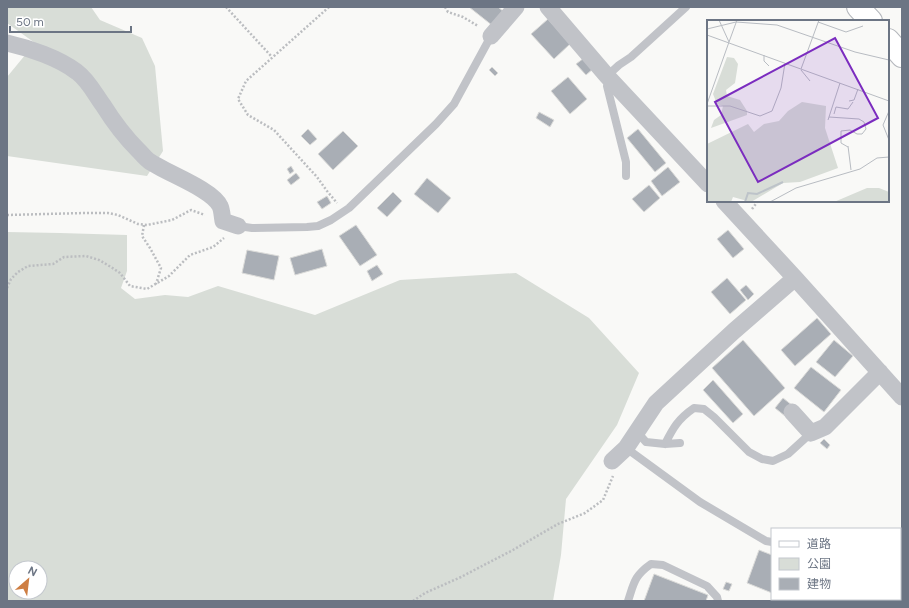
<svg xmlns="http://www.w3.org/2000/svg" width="909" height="608" font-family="Figtree,'Noto Sans JP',sans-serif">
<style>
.green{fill:#d8ddd7;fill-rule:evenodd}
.building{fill:#a9aeb5;stroke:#dbdbd9}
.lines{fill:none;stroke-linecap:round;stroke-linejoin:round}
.secondary-casing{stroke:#b4b7bc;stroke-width:24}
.path{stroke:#bbbdc0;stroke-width:2.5;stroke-dasharray:2 2;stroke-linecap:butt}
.lane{stroke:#c1c3c8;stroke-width:8}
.street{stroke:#c1c3c8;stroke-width:17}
.secondary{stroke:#fff;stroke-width:22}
.inset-river{fill:none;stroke:#bdc3c9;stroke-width:2}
.inset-road{fill:none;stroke:#b8bcc2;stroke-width:1}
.view{fill:#7b2cbf;fill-opacity:0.15;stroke:#7b2cbf;stroke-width:2}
.inset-edge{fill:none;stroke:#6c7584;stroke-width:2}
</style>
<rect width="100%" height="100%" fill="#f9f9f7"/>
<path class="green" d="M7 7H91L100 20 142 38 155 66 163 151 147 176 7 156V77L35 43 7 23Z
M7 232 60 233 127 235V271L121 288 135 299 165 295 188 297 218 286 315 315 400 280 516 273 589 318 639 373 617 425 566 499 561 555 553 601H7ZM16 568H40V592H16Z"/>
<path class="building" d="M469 7H498L504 12 493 26Z
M548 19 570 44 554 59 531 34Z
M584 58 594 68 586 75 576 64Z
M492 67 498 73 495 76 489 70Z
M568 77 587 99 570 114 551 91Z
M539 112 554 120 550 127 536 118Z
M308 129 317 139 310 145 301 136Z
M638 129 666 163 655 172 627 138Z
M343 131 358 146 333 170 318 154Z
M291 166 294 171 290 174 287 169Z
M668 167 680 182 662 196 651 181Z
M296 173 300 178 291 185 287 180Z
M427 178 451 198 438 213 414 194Z
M649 185 660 198 644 212 632 199Z
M393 192 402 201 387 217 377 208Z
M327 196 331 203 322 209 317 202Z
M356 225 377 255 360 266 339 236Z
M728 230 744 249 733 258 717 239Z
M322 249 327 266 295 275 290 258Z
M247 250 279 256 274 280 242 273Z
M377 265 383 274 372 281 367 271Z
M727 278 746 300 730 314 711 292Z
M746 285 754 294 748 300 740 290Z
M817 318 831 334 795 366 781 350Z
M743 340 785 388 754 416 712 368Z
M834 340 853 356 835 377 816 362Z
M811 367 841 390 824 412 794 388Z
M713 380 743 414 733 423 703 390Z
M783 398 793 406 785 416 775 408Z
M824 439 830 445 827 449 820 443Z
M759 550 772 555V593L747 583Z
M654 574 708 595 706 601H644Z
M726 582 732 584 729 591 723 589Z"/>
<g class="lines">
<defs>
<path id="secondary" d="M858 7 871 21
M888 40 902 56"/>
</defs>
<use href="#secondary" class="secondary-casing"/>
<path class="path" d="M226 7 272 57
M329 7 246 81 238 99 248 115 274 130 317 177 327 191 337 203
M445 7 448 12 463 17 478 26
M752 209 758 201
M7 215 84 213H108L118 215 138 224 147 225 172 220 191 210 205 215
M144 225 142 236 150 248 161 268 156 284
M7 288 11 279 18 272 28 266 53 264 64 257 86 256 99 260 111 267 120 273 130 286 147 289 169 276 190 255 213 247 224 238
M413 601 425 593 461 577 484 565 513 550 558 524 585 513 603 500 613 476"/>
<path class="lane" d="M607 76 619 65 631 57 686 7
M610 79 607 86 626 162V176
M238 226 252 228 307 227 318 226 331 220 349 208 436 124 454 104 491 36
M637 432 646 442 665 444 680 443
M665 444C673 428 678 419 694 408L704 409 714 417 749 452 762 459 773 461 788 454 811 433
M626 448 700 502 766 541 772 542
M628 601C634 583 634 576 651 564L663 565 707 586 717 597 718 601
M811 601 812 599"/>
<path class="street" d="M548 7 607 76 708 184
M491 36 516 7
M7 43C29 48 59 58 77 72 88 80 95 94 103 105 113 121 125 137 138 150 142 154 145 158 149 161 166 173 212 189 220 206 222 210 222 216 223 221L238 226
M724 201 795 278 902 397
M792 412 811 433 825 427 880 372
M612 461 626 448 656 403 734 331 795 278"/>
<use href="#secondary" class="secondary"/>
</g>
<g transform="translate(707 20)">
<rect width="182" height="182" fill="#f9f9f7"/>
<path d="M20 37 27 38 31 44 28 63 19 70 20 76 33 80 40 91V95L4 108 7 100 14 95 16 86 10 84 6 74ZM95 82 119 86 118 108 131 148 93 162 76 163 44 182 26 177 24 182H0V124L41 104 47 112 57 104 72 101 81 91ZM160 168H172L182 172V182H127Z" fill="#d8ddd7"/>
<path class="inset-river" d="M38 182 41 173 50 174 76 162"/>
<path class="inset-road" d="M111 2 139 12 156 6M0 9 29 2 70 5 148 32 182 40M0 15 182 81M22 22 30 0M57 35V41L62 46M94 49 112 0M94 50 103 61M142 81 147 80 151 69M0 84 22 22 12 0M0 86H23L53 96 65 91 74 68 78 43M182 91 176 105 182 120M127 94 129 87 141 89 146 82M122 97 152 99 157 102 159 109 155 114H150L143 110 134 111V123L141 127M121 100 133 63M141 126 144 150M63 182 89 168 153 149 170 138 182 137"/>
<path class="view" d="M128 18 171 98 51 162 8 82Z"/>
<rect width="182" height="182" class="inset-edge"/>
</g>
<rect width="909" height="608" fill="none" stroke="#6c7584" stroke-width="16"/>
<rect x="771" y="528" width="130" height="72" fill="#ffffff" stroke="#c4c8ce"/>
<rect x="779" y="541" width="20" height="6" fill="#ffffff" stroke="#c4c8ce"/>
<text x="807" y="548" font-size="12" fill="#6c7584">道路</text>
<rect x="779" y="558" width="20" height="12" fill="#d8ddd7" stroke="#c4c8ce"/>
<text x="807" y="568" font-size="12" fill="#6c7584">公園</text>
<rect x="779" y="578" width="20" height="12" fill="#a9aeb5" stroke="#c4c8ce"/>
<text x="807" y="588" font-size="12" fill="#6c7584">建物</text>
<g transform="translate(28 580) rotate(28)"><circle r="19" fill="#ffffff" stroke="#c4c8ce"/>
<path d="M0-3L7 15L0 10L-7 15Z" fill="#ce7e43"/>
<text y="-6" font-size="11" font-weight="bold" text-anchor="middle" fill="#6c7584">N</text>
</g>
<path d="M10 26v6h121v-6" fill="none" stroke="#6c7584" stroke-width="2"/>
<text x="16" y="26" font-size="12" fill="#6c7584" stroke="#ffffff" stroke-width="3" paint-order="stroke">50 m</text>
</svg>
